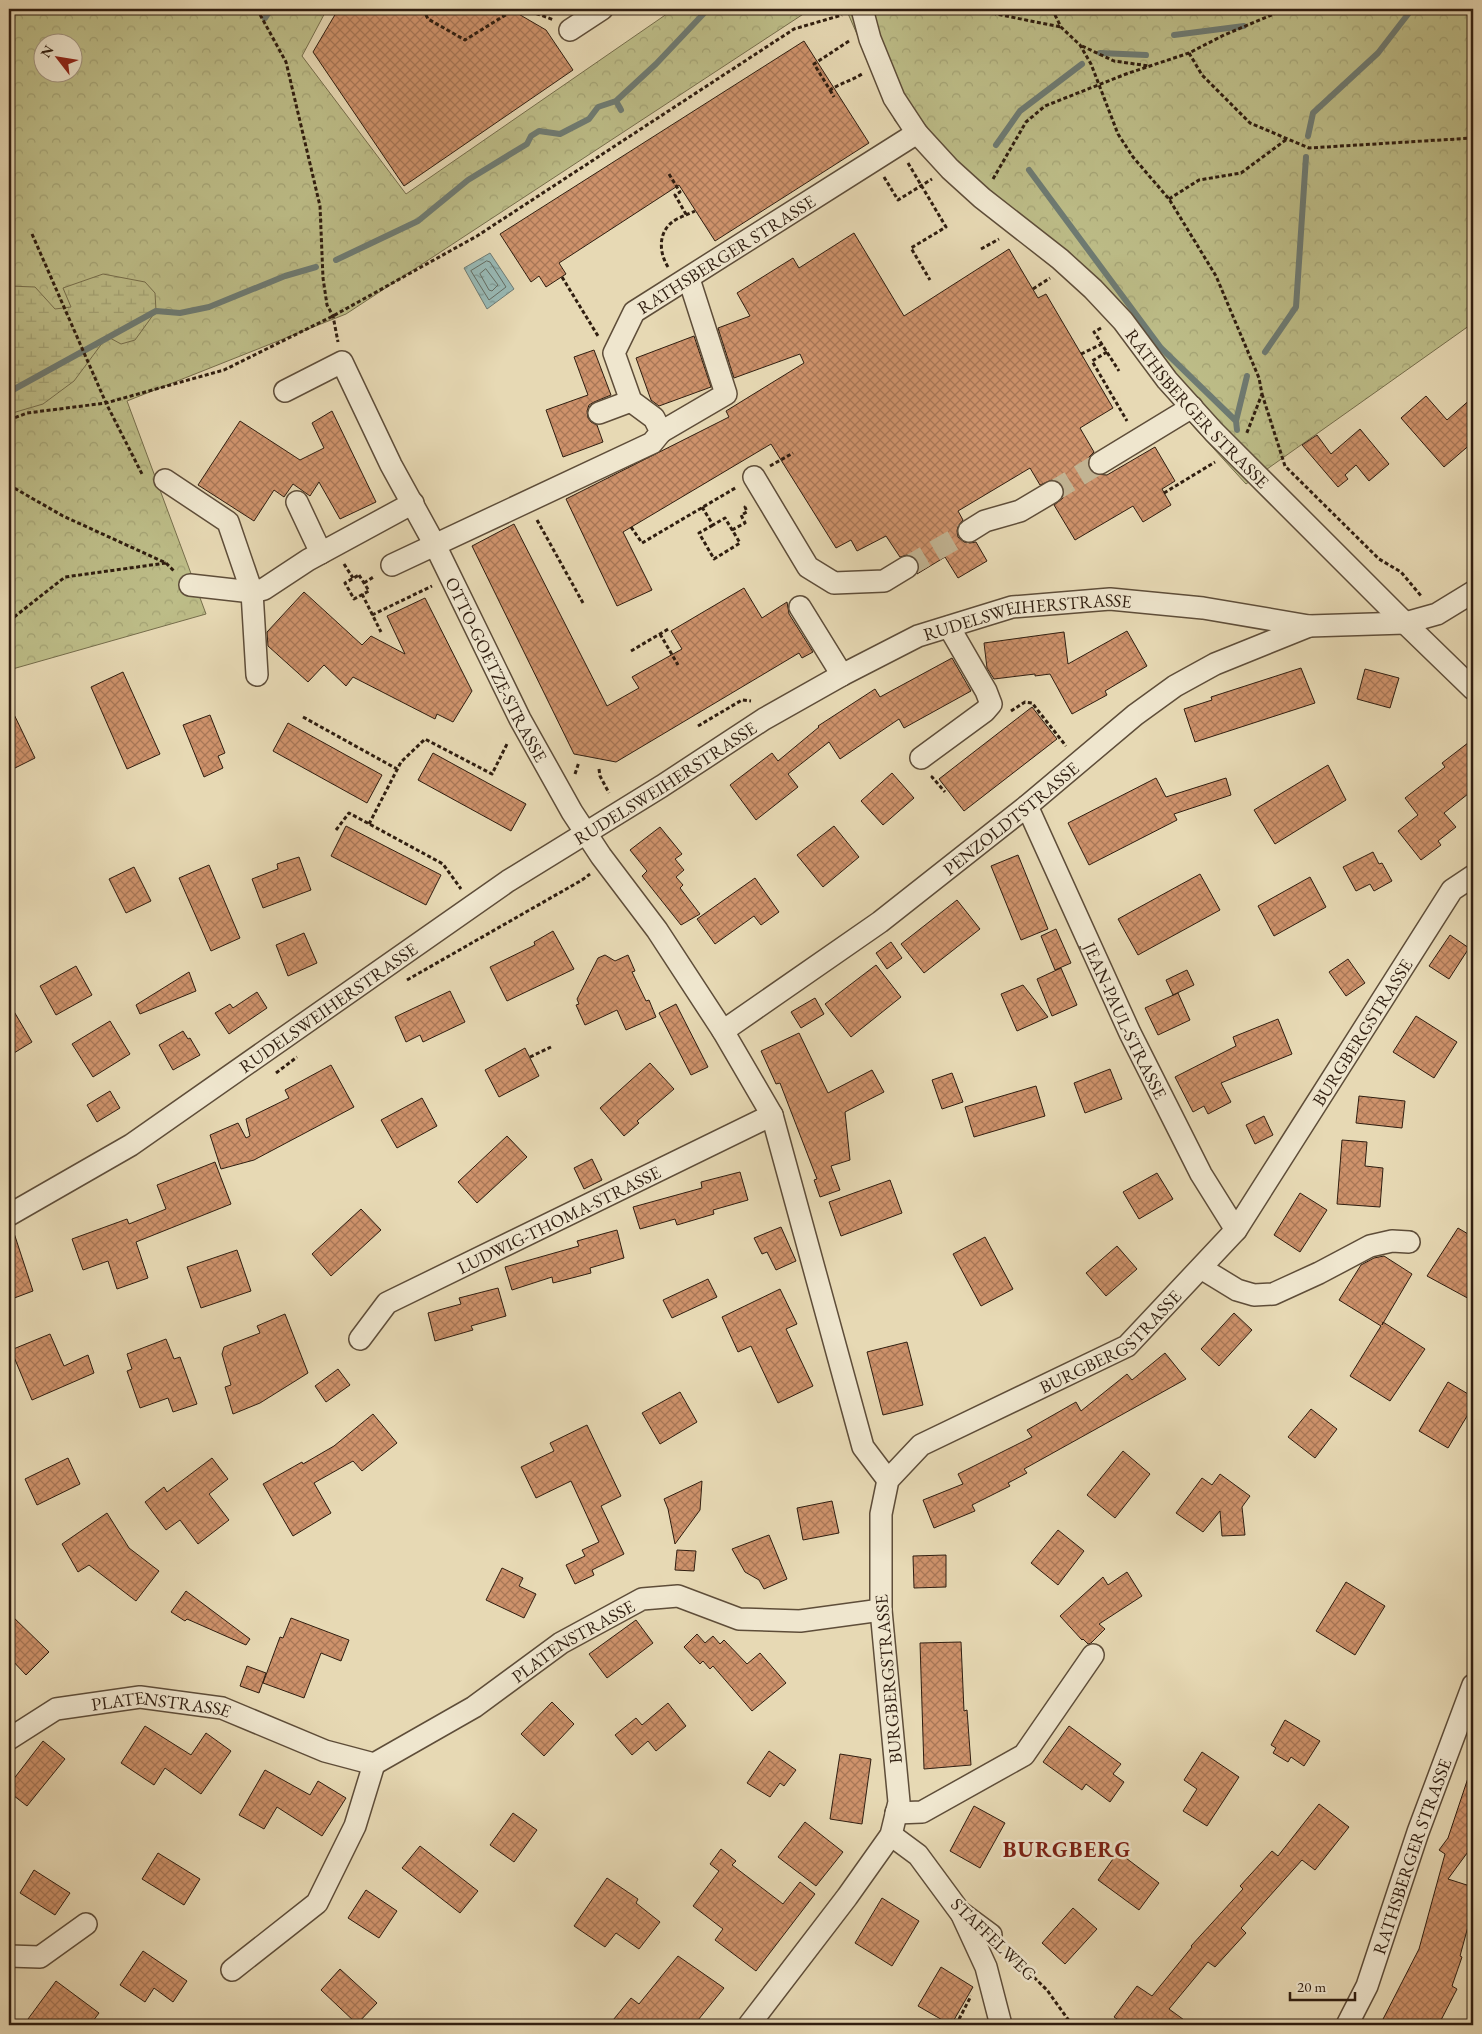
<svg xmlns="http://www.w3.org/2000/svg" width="1482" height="2034" font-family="'EB Garamond',serif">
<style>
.forest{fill:url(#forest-crowns);stroke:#766e4c;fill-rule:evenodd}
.wetland{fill:url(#wetland-marsh);stroke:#766e4c}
.water{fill:url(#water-ripples);stroke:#6e7b73}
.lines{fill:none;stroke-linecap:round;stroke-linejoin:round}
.shore{stroke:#646c62;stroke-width:1}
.stream{stroke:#6e7b73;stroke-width:6}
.building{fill:url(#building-cross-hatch);stroke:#301e10}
.minor-tunnel{stroke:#c2b493;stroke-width:21;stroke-dasharray:21 11;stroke-linecap:butt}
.minor-casing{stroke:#5e4d39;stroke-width:24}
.path{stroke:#301e10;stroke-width:3;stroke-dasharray:4 2.5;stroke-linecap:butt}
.minor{stroke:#efe6ce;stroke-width:21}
.labels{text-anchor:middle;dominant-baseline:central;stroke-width:5;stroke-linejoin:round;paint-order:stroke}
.street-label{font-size:18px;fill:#301e10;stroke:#efe6ce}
.district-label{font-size:22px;font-weight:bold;letter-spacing:1px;fill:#7a1f14;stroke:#efe6ce}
</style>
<defs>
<pattern id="forest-crowns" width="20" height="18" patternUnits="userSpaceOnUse" patternTransform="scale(1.25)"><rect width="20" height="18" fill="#bdbd88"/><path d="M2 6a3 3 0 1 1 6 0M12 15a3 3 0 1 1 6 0" fill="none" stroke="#a3a274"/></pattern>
<pattern id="wetland-marsh" width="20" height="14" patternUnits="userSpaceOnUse" patternTransform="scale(1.25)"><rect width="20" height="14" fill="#bdbd88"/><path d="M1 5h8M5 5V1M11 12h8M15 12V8" fill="none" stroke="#a3a274"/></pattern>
<pattern id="water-ripples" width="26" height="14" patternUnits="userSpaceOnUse" patternTransform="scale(1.25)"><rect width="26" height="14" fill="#98b9b5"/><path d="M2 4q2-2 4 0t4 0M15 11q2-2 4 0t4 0" fill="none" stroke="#7c9692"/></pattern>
<pattern id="building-cross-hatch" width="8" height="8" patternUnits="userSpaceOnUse" patternTransform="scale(1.25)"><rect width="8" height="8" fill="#ce926b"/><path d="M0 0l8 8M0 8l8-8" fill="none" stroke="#a87757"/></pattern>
</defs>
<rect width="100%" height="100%" fill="#e7d9b4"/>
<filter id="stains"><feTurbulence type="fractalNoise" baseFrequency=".004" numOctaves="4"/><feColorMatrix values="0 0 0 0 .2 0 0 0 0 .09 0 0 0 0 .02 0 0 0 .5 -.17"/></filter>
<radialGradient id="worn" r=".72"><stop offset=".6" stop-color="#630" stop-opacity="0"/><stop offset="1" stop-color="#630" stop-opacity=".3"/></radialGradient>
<path class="forest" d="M9 9H327L302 56 406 194 674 9H811L346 314 127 401 206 614 9 670ZM42 42H72V72H42Z
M846 9H1473V323L1246 484 1182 414 1112 322 1073 284 958 191 895 121Z"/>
<path class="wetland" d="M103 274 145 282 155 293 156 311 135 340 121 344 110 338 103 342 74 381 43 404 9 414V286L35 287 55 309 71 307 63 288Z"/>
<path class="water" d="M490 253 514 289 487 309 464 268Z"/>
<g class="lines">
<path class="shore" d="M487 261 490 262 506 287 489 300 471 271Z
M486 269 498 285 492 291 489 290 480 274Z"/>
<path class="stream" d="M265 18 271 9
M1174 35 1244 26
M1100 53 1146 55
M616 101 621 110
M1308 136 1313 113 1378 53 1412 9
M996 145 1020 111 1082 64
M1029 170 1161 348 1236 421 1237 430
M336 260 418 221 468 180 527 144 531 136 539 131 560 134 589 119 598 107 616 101 656 64 708 9
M1265 352 1296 307 1306 157
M9 392 156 311 180 313 209 307 285 276 316 267
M1236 421 1247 376"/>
</g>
<path class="building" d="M343 9H510L546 30 573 70 404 186 313 52 336 13Z
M804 41 869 143 715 241 679 185 559 263 566 274 546 287 539 276 531 282 500 234Z
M854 233 904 316 1009 249 1038 298 1046 294 1113 408 1080 428 1094 452 1089 457 1088 463 1090 470 1094 474 1107 475 1155 447 1175 481 1162 489 1171 505 1143 522 1133 506 1075 540 1054 505 1063 498 1064 491 1062 485 1059 481 1052 480 1040 485 1030 468 958 511 963 520 958 526 957 531 958 537 964 542 970 543 976 542 987 561 958 578 945 557 917 574 919 567 917 560 913 556 907 555 900 557 886 536 857 551 851 540 836 548 771 444 623 532 652 590 617 606 566 499 729 417 726 411 804 363 800 354 734 378 718 328 750 316 737 293 793 258 799 268Z
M694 336 711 387 659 406 651 400 636 358Z
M594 350 611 395 594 402 589 405 587 411 588 418 591 422 597 425 603 442 563 457 546 410 588 395 574 357Z
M1426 396 1447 420 1473 397V442L1444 467 1401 418Z
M332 411 376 502 340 519 319 482 310 496 293 484 284 497 274 490 254 521 198 485 240 421 300 460 324 448 312 423Z
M1360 429 1389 464 1369 481 1356 465 1345 475 1348 479 1338 487 1302 445 1317 435 1331 454Z
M514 524 607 706 639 688 632 677 682 649 671 631 744 588 762 618 787 602 789 614 813 652 802 658 799 653 616 762 574 754 472 546Z
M304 592 362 645 371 636 405 654 387 616 425 598 472 691 453 722 437 714 435 719 353 677 346 686 324 665 308 682 268 646 267 632Z
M1127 631 1147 666 1105 691 1107 695 1072 714 1050 674 1035 676V674L994 679 987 668 984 643 1064 632 1068 664Z
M952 658 971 691 904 728 899 719 840 759 829 742 788 774 798 787 756 820 730 785 772 753 778 761 819 727 818 726 875 689 880 697Z
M1301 668 1315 703 1195 742 1184 709 1212 700 1211 697Z
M1365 669 1399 678 1390 708 1357 699Z
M123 672 160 754 127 769 91 687Z
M9 704 35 758 9 771Z
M1032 707 1057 739 964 811 939 779Z
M210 715 225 753 218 756 223 768 204 777 183 725Z
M288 723 382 775 367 803 273 751Z
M1473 739V790L1444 813 1456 827 1438 841 1441 845 1421 860 1398 831 1418 815 1405 798 1445 767 1442 763Z
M433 753 526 804 511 831 418 780Z
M1328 765 1346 800 1275 844 1254 810Z
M892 773 914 798 883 825 861 801Z
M1156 778 1166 797 1226 778 1231 795 1174 814 1177 820 1089 865 1068 823Z
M346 826 441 875 426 905 331 856Z
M834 826 859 857 823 887 797 855Z
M660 827 682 854 675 859 684 870 676 877 683 885 680 888 700 914 681 925 642 876 647 871 630 850Z
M1373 852 1379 864 1382 863 1392 881 1374 891 1370 884 1356 891 1343 867Z
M1018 855 1048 929 1021 940 991 866Z
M299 857 311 890 263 908 252 879 278 869 277 864Z
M209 865 240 938 211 951 179 878Z
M134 867 151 901 126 913 109 879Z
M1200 874 1220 910 1138 955 1118 919Z
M1310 877 1326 907 1274 936 1258 906Z
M755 878 779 912 761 925 754 916 715 944 697 919Z
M957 900 980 929 924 973 901 944Z
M1056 929 1071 963 1055 970 1041 936Z
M553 931 574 969 507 1001 490 967 535 945 534 942Z
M304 933 317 963 288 976 276 945Z
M1450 935 1469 948 1449 979 1429 966Z
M891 942 902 958 887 969 876 953Z
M605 955 615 961 628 955 635 971 632 972 646 1001 649 1000 656 1017 626 1030 617 1010 585 1025 576 1005 579 1004 577 999 598 958Z
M1348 959 1365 983 1346 996 1329 972Z
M876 965 901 997 851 1037 825 1004Z
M76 966 92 995 56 1015 40 986Z
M1061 968 1077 1005 1052 1016 1037 979Z
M1187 970 1194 985 1173 995 1166 980Z
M189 972 196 991 140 1014 136 1005Z
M1023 985 1048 1017 1017 1031 1001 994Z
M450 991 465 1022 423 1042 420 1035 406 1042 395 1017Z
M257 992 267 1008 229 1034 215 1013 230 1004 233 1008Z
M1178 993 1190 1020 1158 1035 1145 1008Z
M815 998 824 1014 801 1028 791 1012Z
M9 1003 32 1042 9 1056Z
M676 1004 708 1067 691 1075 659 1013Z
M1416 1016 1457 1042 1434 1078 1393 1052Z
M1278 1019 1292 1054 1221 1083 1231 1102 1208 1114 1204 1106 1193 1112 1175 1077 1236 1046 1233 1037Z
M110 1021 130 1054 93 1077 72 1044Z
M183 1031 188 1039 190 1038 200 1055 173 1070 159 1045Z
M799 1033 828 1093 872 1070 884 1092 845 1112 850 1160 831 1166 840 1190 820 1197 814 1180 817 1179 780 1083 776 1084 761 1051Z
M525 1048 539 1076 499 1097 485 1070Z
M650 1063 674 1089 637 1121 639 1123 624 1136 600 1108Z
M331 1065 354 1107 254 1160 221 1169 210 1135 238 1123 246 1138 250 1136 246 1119 289 1098 285 1090Z
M1110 1069 1122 1099 1085 1113 1074 1083Z
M952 1073 963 1102 942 1109 932 1080Z
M1036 1086 1045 1116 974 1137 965 1107Z
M110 1091 120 1108 97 1122 87 1105Z
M1359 1096 1405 1101 1402 1128 1356 1123Z
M422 1098 437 1126 397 1148 381 1120Z
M1264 1116 1273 1135 1255 1144 1246 1125Z
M507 1136 527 1157 477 1203 458 1182Z
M1342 1140 1367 1142 1365 1166 1383 1168 1380 1207 1337 1204Z
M592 1159 602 1180 584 1189 574 1168Z
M215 1162 231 1204 136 1242 148 1278 117 1289 108 1261 83 1270 72 1239 127 1219 129 1224 166 1209 157 1185Z
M740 1172 748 1200 713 1210 714 1214 677 1225 675 1219 640 1229 633 1207 702 1188 701 1182Z
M1157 1173 1173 1199 1139 1219 1123 1192Z
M890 1180 902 1213 841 1236 829 1202Z
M1300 1193 1327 1210 1300 1252 1274 1235Z
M361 1209 381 1230 331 1276 312 1254Z
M12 1227 33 1291 9 1300V1228Z
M781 1227 796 1261 776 1270 767 1252 762 1254 754 1238Z
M1458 1228 1473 1237V1301L1427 1276Z
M617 1230 624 1258 590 1268 591 1273 553 1283 552 1277 512 1290 505 1267 579 1246 577 1241Z
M985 1237 1013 1289 981 1306 953 1254Z
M1117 1246 1137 1269 1106 1296 1086 1273Z
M237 1250 251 1291 201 1308 187 1267Z
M1384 1256 1412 1274 1382 1325 1383 1322 1425 1349 1390 1401 1350 1376 1381 1326 1339 1300 1361 1265 1374 1258Z
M708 1279 717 1297 672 1318 663 1300Z
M498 1288 506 1316 471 1326 473 1330 435 1341 428 1313 461 1304 459 1298Z
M780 1289 797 1324 786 1329 813 1386 778 1403 751 1346 738 1352 722 1317Z
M1234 1313 1252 1330 1219 1366 1201 1349Z
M285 1314 308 1373 260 1403 233 1414 225 1387 231 1385 222 1354 224 1347 260 1333 257 1326Z
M50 1334 64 1366 88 1355 94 1373 32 1400 11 1350Z
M166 1339 174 1359 180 1357 197 1404 173 1412 168 1398 140 1408 127 1371 132 1369 127 1354Z
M907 1342 923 1405 883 1415 867 1352Z
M1165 1353 1186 1379 1024 1469 1027 1473 1008 1483 1010 1486 972 1505 975 1511 934 1528 923 1500 963 1484 958 1474 1032 1437 1027 1430 1076 1402 1081 1411 1127 1374 1132 1380Z
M338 1369 350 1385 326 1402 315 1386Z
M1448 1382 1473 1397V1406L1448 1448 1419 1431Z
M680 1392 697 1422 660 1444 642 1413Z
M1311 1409 1337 1429 1315 1458 1288 1437Z
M373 1414 397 1443 362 1471 353 1461 314 1483 331 1513 293 1536 263 1484 302 1462 303 1464 334 1446Z
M587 1425 621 1496 601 1506 624 1554 592 1570 594 1575 575 1584 566 1565 585 1556 582 1550 599 1542 571 1481 536 1498 521 1467 554 1451 550 1443Z
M1123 1451 1150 1474 1115 1518 1087 1495Z
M68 1458 80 1484 37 1505 25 1479Z
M212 1458 228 1479 209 1494 229 1520 198 1544 180 1520 166 1530 145 1502 164 1487 167 1492Z
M1220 1474 1250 1496 1242 1507 1245 1535 1222 1536 1220 1511 1203 1532 1176 1513 1202 1478 1212 1485Z
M702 1481 700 1510 675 1544 668 1509 664 1499Z
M832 1501 839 1533 803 1540 797 1508Z
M107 1513 129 1548 159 1571 136 1601 89 1565 78 1572 62 1544Z
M1058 1530 1084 1551 1058 1585 1031 1563Z
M769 1535 787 1579 764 1589 759 1580 745 1572 732 1549Z
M677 1550 696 1551 694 1571 675 1570Z
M946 1555V1587L914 1588 913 1556Z
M502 1568 523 1578 519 1586 536 1594 524 1618 486 1600Z
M1127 1572 1142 1596 1099 1624 1105 1629 1091 1643 1088 1644 1083 1639 1082 1640 1060 1616 1103 1577 1108 1585Z
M1346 1582 1385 1606 1355 1655 1316 1631Z
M186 1591 250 1639 246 1645 187 1619 185 1621 171 1612Z
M9 1613 49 1652 26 1675 9 1657Z
M291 1618 349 1640 341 1661 321 1653 304 1698 263 1683 280 1637 283 1638Z
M636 1620 653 1643 607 1678 589 1654Z
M697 1634 705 1643 713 1636 720 1644 724 1640 747 1664 760 1653 786 1683 752 1711 713 1666 710 1669 703 1661 700 1664 684 1647Z
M961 1642 964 1711 967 1710 971 1765 924 1769 920 1643Z
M247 1666 266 1673 259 1693 240 1686Z
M552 1702 574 1724 544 1756 521 1734Z
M668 1703 686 1726 656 1751 648 1741 632 1755 615 1735 636 1718 642 1725Z
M1285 1720 1320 1741 1304 1766 1291 1757 1288 1762 1273 1753 1276 1748 1271 1745Z
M145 1726 191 1755 206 1733 231 1751 201 1794 165 1768 154 1785 121 1763Z
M1069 1726 1121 1764 1113 1774 1124 1782 1110 1802 1086 1784 1082 1790 1043 1762Z
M43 1741 65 1759 27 1806 9 1792V1785Z
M769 1751 796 1770 784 1786 780 1783 770 1797 747 1783Z
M1202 1752 1239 1777 1207 1826 1183 1811 1197 1789 1184 1780Z
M840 1754 871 1759 862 1824 830 1819Z
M265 1770 310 1795 318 1781 346 1798 322 1836 277 1807 264 1829 239 1815Z
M1470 1772 1473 1773V1845L1448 1879 1473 1887V1908L1460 1956 1462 1957 1452 1986 1457 1989 1439 2024 1430 2019 1427 2025H1380L1419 1949 1445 1854 1439 1850 1448 1838Z
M1319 1804 1349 1827 1315 1870 1302 1860 1241 1928 1246 1933 1215 1967 1208 1962 1169 2009 1191 2025H1126L1114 2017 1137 1986 1152 1996 1192 1947 1191 1946 1243 1889 1240 1886 1272 1851 1278 1856Z
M974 1806 1005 1823 980 1868 950 1851Z
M513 1813 537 1830 514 1862 490 1845Z
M805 1822 843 1852 816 1886 778 1857Z
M420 1846 478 1891 460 1913 402 1868Z
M721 1849 736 1861 732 1865 783 1904 800 1882 815 1894 756 1971 715 1940 723 1929 693 1906 719 1871 710 1864Z
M1118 1852 1159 1883 1139 1910 1098 1880Z
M158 1853 200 1879 184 1905 142 1879Z
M34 1870 70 1893 55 1915 20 1893Z
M607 1878 638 1899 636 1903 660 1922 639 1949 616 1933 605 1947 574 1926Z
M366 1890 397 1911 379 1938 348 1918Z
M882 1898 919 1921 892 1966 855 1943Z
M1073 1908 1097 1929 1065 1964 1042 1943Z
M143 1951 187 1981 173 2002 154 1988 145 2002 120 1985Z
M678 1956 724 1988 694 2025H609L631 1998 639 2004Z
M941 1967 973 1987 951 2025 918 2006Z
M340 1969 377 2003 357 2024 321 1990Z
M56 1981 99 2013 90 2025H37L28 2019Z"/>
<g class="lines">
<path class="minor-tunnel" d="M1052 492 1100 463
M907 567 969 531"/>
<defs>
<g id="minor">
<path id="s1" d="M862 9 870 39 894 98 917 133 950 169 982 198 1060 259 1093 289 1123 321 1167 380 1214 432 1405 623 1473 689"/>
<path d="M570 30 602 9"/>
<path id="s2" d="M285 391 342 362 391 465 435 545 520 719 572 812 601 856 657 930 723 1031 772 1115 863 1447 888 1480"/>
<path d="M599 413 631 401"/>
<path d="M661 432 726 394 689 279"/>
<path d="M1100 463 1192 407"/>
<path d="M754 477 808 567 834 583 884 581 907 567"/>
<path d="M165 480 228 522 252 592 257 675"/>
<path d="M297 502 321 553"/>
<path d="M969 531 985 521 1020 511 1052 492"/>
<path id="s3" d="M392 565 652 443 661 432 654 418 631 401 614 353 634 312 917 133"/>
<path d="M190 585 252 592 264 589 308 560 413 503"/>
<path d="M800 607 842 675"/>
<path d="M921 758 985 711 991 704 986 691 949 627"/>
<path id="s4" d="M1027 806 1130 1033 1201 1174 1236 1230"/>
<path id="s5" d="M723 1031 880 922 1027 806 1135 715 1175 686 1215 664 1309 626"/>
<path id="s6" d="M9 1215 131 1145 508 881 662 786 764 719 842 675 918 636 1012 607 1110 599 1203 608 1309 626 1405 623 1437 614 1473 592"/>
<path d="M1201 1268 1237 1290 1254 1295 1273 1294 1319 1273 1370 1246 1392 1241 1409 1242"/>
<path id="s7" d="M360 1339 387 1303 772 1115"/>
<path id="s8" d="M9 1739 56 1709 140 1697 222 1708 325 1751 374 1764 474 1707 561 1643 642 1599 678 1596 739 1619 800 1621 881 1610"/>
<path d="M896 1813 922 1812 1024 1755 1093 1655"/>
<path d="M891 1835 918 1855 960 1912 991 1935"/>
<path d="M962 1915 986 1967 1001 2025"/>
<path d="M9 1956 40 1957 86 1924"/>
<path d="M232 1970 317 1903 355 1826 374 1764"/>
<path id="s9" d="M749 2025 847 1897 891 1835 899 1802 881 1610V1514L888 1480 921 1445 1127 1346 1236 1230 1452 890 1473 876"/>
<path id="s10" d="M1347 2025 1367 1986 1418 1832 1473 1685"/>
</g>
</defs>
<use href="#minor" class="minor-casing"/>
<path class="path" d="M257 9 286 62 320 206 323 278 327 305 333 316 338 342
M423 9 428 19 465 40 507 14 511 9
M524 9 554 20
M987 9 996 14 1061 27
M1052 9 1061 27 1080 45 1091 64 1118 134 1133 157 1169 199 1216 276 1259 378 1262 394 1246 435
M849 41 814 64 830 90C841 83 851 81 862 74
M1082 46 1114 61 1149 66
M1189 53 1202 75 1250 123 1309 148 1473 138
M830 90 834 97
M908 163 946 227 911 248 930 280
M669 174 680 192 675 195 687 216
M884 177 898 200 932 179
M993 179 1026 122 1045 106 1126 74 1189 53 1224 35 1286 9
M1169 199 1199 180 1241 173 1287 139
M32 234 106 403 143 476
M981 249 999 239
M668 267C658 251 658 229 677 219 683 216 689 214 695 211
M562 277 598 336
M1033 289 1050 278
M1101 328 1094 332 1119 371
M1107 352 1092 361 1127 421
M1081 354 1102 344
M1262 394 1285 466 1379 559 1401 572 1422 597
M9 420 27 413 106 403 224 370 333 316 477 236 794 29 842 15
M770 466 793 453
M9 485 63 516 166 563 174 571
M1164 493 1215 462
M702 507 713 525 725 518 740 543 714 559 699 533 713 525
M537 520 583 603
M631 527 642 543 737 487
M732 530 745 523 741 515 747 512 745 507 747 506
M344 564 353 578
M359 575 369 591 354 599 345 583Z
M364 583 375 576
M362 594 381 632
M372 615 432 586
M9 621 65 577 166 563
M660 634 678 665
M631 651 670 628
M1011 711 1025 702 1032 703 1066 746
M303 717 397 769
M698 726 742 700 751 701
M599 769 600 776 609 793
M575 774 579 762
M933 776 932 777 945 792
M369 824 401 762 425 739 492 774 508 742
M336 830 349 813 443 864 461 889
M407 980 582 880 590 874
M530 1057 551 1047
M276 1073 297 1057
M1006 1950 1047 1990 1072 2025
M956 2025 971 1996"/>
<use href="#minor" class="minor"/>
</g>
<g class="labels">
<g class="street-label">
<text stroke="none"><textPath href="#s3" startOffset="551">RATHSBERGER STRASSE</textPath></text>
<text stroke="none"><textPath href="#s1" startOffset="531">RATHSBERGER STRASSE</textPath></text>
<text stroke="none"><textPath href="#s6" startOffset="1191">RUDELSWEIHERSTRASSE</textPath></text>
<text stroke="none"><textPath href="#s2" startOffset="408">OTTO-GOETZE-STRASSE</textPath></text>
<text stroke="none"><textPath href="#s6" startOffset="786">RUDELSWEIHERSTRASSE</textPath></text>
<text stroke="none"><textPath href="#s5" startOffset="358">PENZOLDTSTRASSE</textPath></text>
<text stroke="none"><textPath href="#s6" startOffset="381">RUDELSWEIHERSTRASSE</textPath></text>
<text stroke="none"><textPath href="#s4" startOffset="236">JEAN-PAUL-STRASSE</textPath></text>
<text stroke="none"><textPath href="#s9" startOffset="1265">BURGBERGSTRASSE</textPath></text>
<text stroke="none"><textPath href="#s7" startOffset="236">LUDWIG-THOMA-STRASSE</textPath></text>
<text stroke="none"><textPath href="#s9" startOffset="860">BURGBERGSTRASSE</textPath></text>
<text stroke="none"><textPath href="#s8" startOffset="620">PLATENSTRASSE</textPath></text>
<text transform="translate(888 1679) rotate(-95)">BURGBERGSTRASSE</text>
<text stroke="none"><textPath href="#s8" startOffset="162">PLATENSTRASSE</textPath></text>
<text stroke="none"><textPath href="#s10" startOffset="181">RATHSBERGER STRASSE</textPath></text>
<text transform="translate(994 1939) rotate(44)">STAFFELWEG</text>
</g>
<g class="district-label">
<text x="1067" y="1849">BURGBERG</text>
</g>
</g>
<rect width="1482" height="2034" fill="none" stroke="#e7d9b4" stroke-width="30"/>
<rect x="10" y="10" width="1462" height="2014" fill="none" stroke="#301e10" stroke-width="2.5"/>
<rect x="15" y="15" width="1452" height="2004" fill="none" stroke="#301e10"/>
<g transform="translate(58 58) rotate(301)"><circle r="24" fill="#efe6ce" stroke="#a39682"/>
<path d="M0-4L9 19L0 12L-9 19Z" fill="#8f2418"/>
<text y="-8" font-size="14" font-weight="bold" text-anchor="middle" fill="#301e10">N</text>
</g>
<path d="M1290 1992v8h65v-8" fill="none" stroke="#301e10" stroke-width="2.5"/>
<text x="1297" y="1992" font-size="15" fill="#301e10" stroke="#efe6ce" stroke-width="4" paint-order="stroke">20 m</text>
<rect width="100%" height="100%" filter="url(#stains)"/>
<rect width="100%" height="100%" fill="url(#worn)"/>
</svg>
